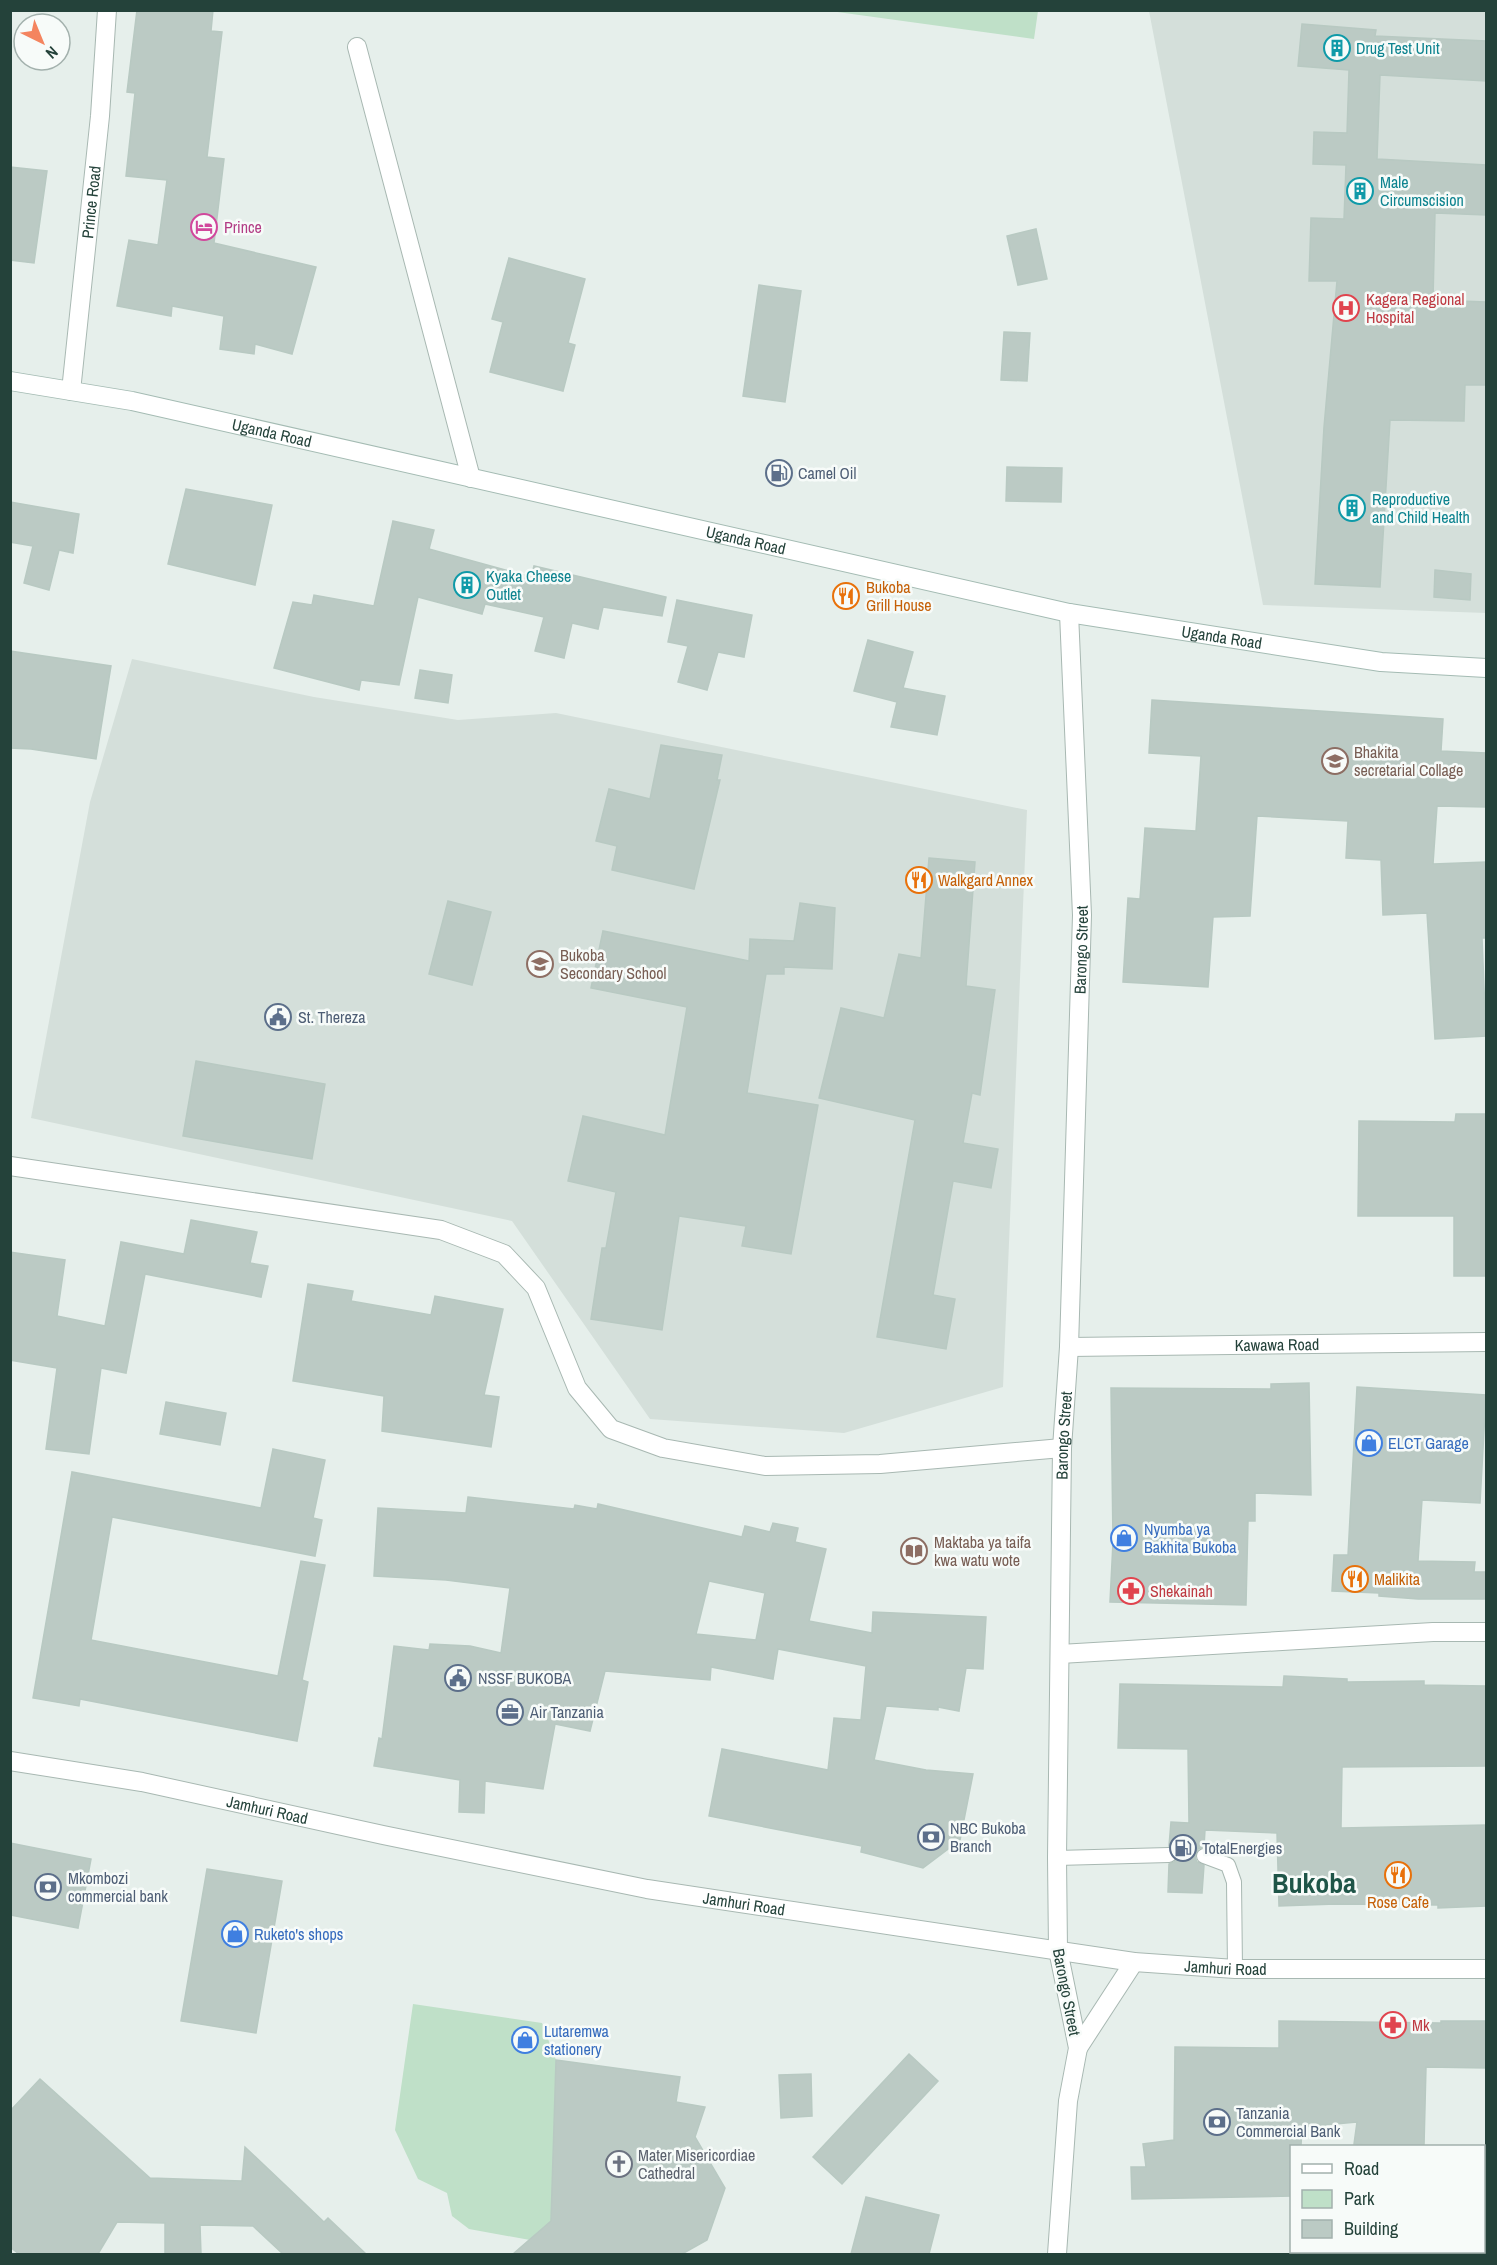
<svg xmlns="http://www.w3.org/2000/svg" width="1497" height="2265" font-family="'Archivo Narrow',sans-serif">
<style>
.built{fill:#d4dfda}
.green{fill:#bfe0c8}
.building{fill:#bbcac4;stroke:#b8c9c2;stroke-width:1.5;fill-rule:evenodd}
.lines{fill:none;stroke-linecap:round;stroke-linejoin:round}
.service-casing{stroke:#a8b8b2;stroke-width:16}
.minor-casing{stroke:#a8b8b2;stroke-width:20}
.tertiary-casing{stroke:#a8b8b2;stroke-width:20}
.secondary-casing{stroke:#a4bbb3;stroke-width:20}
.service{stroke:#fff;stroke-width:14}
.minor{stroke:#fff;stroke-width:18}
.tertiary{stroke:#fff;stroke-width:18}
.secondary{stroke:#fff;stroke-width:18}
.labels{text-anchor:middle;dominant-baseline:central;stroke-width:5;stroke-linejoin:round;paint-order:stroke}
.culture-label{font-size:16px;fill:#0d838f;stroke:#f7fbf9;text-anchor:start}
.street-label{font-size:16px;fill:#24423a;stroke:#f7fbf9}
.hotel-label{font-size:16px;fill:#b23c85;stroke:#f7fbf9;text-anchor:start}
.health-label{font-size:16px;fill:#be3a42;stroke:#f7fbf9;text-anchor:start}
.service-label{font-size:16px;fill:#4e5e75;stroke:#f7fbf9;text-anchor:start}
.food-label{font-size:16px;fill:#c56008;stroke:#f7fbf9;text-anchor:start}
.education-label{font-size:16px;fill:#785e54;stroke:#f7fbf9;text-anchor:start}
.shop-label{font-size:16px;fill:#366cbe;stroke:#f7fbf9;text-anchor:start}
.worship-label{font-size:16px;fill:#5b616d;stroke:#f7fbf9;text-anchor:start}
.town-label{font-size:28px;font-weight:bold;fill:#1f5548;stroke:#f7fbf9}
</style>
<rect width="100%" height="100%" fill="#e6efeb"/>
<path class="built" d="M1149 11H1486V613L1263 605Z
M132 659 314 697 458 720 556 713 1027 810 1003 1387 844 1433 650 1419 512 1221 31 1118 90 802Z"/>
<path class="green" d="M830 11H1038L1034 39Z
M413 2004 542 2023 556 2060 551 2221 530 2240 469 2229 452 2216 447 2193 418 2179 395 2130Z"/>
<path class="building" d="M137 10H213L211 31 222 32 207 157 224 159 214 243 316 267 292 354 255 344 254 354 220 349 224 316 172 306 171 316 117 306 129 240 158 245 167 180 126 176 135 93 127 92Z
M1302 24 1376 30 1375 36 1486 41V81L1380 75 1377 159 1486 165V215L1435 213 1433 300 1486 302V385H1465L1464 421 1390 420 1380 587 1315 584 1324 427 1337 281H1309L1311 218 1344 219 1346 165 1313 164 1314 132 1347 133 1349 70 1298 66Z
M10 167 47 171 34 263 10 260Z
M1036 229 1047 279 1018 285 1007 236Z
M509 258 585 279 568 343 575 345 563 391 490 372 503 322 492 319Z
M759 285 801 291 785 402 743 396Z
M1004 332 1030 333 1027 381 1001 380Z
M1007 467 1062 468 1061 502 1006 501Z
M186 489 272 505 255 585 168 564Z
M10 502 79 514 73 553 59 550 49 590 24 583 33 546 10 542Z
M393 521 434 530 429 549 531 577 534 566 666 597 662 616 603 607 598 629 572 623 564 658 535 651 544 617 485 604 482 614 418 597 399 685 361 680 359 690 274 668 293 602 312 605 314 595 374 606Z
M1435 570 1471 574 1470 600 1434 597Z
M677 600 752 615 744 657 718 652 707 690 678 682 688 646 668 642Z
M868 640 913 652 903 688 945 696 937 735 891 727 897 702 854 691Z
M10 651 111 666 96 759 31 749 10 748Z
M420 670 452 675 448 703 415 698Z
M1152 700 1443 719 1441 751 1486 753V807L1437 806 1433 864 1486 862V938H1482L1486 1036 1435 1039 1427 913 1383 915 1381 860 1346 858 1348 821 1257 816 1250 916 1213 917 1208 987 1123 982 1128 898 1140 899 1145 828 1196 831 1201 756 1149 753Z
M661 745 722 755 717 780H720L694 889 612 870 617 846 596 841 609 789 650 799Z
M929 858 975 862 966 986 995 990 980 1095 972 1093 963 1143 998 1149 991 1188 953 1181 933 1295 955 1299 946 1349 877 1337 915 1120 819 1098 841 1008 884 1018 899 954 921 958Z
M448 901 491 912 472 985 429 974Z
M800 903 835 908 832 969 784 967V974H766L747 1093 818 1105 791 1254 742 1246 746 1226 679 1216 662 1330 591 1319 602 1248H606L616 1192 568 1181 583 1116 665 1135 687 1007 591 988 603 931 749 961 750 939 794 941Z
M196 1061 325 1084 312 1159 183 1136Z
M1456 1114H1486V1276H1454V1216H1358L1359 1121 1455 1122Z
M191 1220 257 1232 250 1263 268 1266 261 1297 145 1274 126 1373 101 1368 89 1454 46 1449 57 1368 10 1360V1252L65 1260 57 1316 105 1326 121 1242 184 1254Z
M308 1284 353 1291 351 1301 431 1315 435 1296 503 1309 484 1395 499 1397 491 1447 382 1431 384 1396 293 1381Z
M1309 1383 1311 1495 1255 1493V1521H1248L1246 1605 1110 1602 1113 1542 1111 1388 1271 1389V1384Z
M1357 1387 1486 1395 1480 1503 1422 1500 1418 1561 1475 1562 1474 1572H1486V1599H1418L1379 1596V1593L1332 1591 1334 1555H1348Z
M166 1402 226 1413 220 1445 160 1434Z
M273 1449 325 1460 313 1518 322 1520 315 1556 112 1517 91 1640 278 1676 301 1561 325 1565 302 1680 308 1682 297 1741 80 1699 79 1706 33 1698 72 1472 261 1508Z
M468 1497 574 1509 575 1505 597 1509 598 1504 742 1537 745 1526 770 1532 773 1523 798 1528 795 1542 826 1549 809 1621 872 1633 873 1612 986 1617 983 1669 966 1668 959 1711 938 1707V1710L886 1706 874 1760 926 1770 973 1774 960 1840 923 1868 861 1852 862 1846 709 1816 722 1749 828 1770 834 1718 861 1720 866 1666 778 1649 773 1679 711 1667 710 1680 605 1671 590 1731 555 1724 543 1789 485 1781 484 1813 459 1812 460 1780 374 1766 379 1738 382 1739 394 1646 429 1650 430 1644 470 1646 501 1653 510 1588 446 1580 374 1576 378 1508 466 1513ZM709 1581 765 1593 756 1640 696 1634Z
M1284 1676 1347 1679V1682L1424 1681V1685L1486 1686V1766L1342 1767 1341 1828 1486 1825V1906L1438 1908V1905L1336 1904 1279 1906 1277 1833 1205 1830 1204 1847 1198 1849 1195 1857 1197 1862 1204 1865 1202 1893 1168 1892 1169 1864 1174 1862 1178 1855 1176 1850 1169 1846 1171 1822 1189 1823 1188 1749 1118 1748 1120 1684 1283 1687Z
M10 1843 91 1859 78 1928 10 1915Z
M207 1869 282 1881 256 2033 181 2021Z
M1279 2021 1441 2023V2021H1486V2068L1426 2067 1424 2146H1383L1354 2144 1357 2122 1302 2127 1301 2146H1292V2196L1132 2199 1131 2167H1146L1143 2144 1174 2140 1175 2047 1279 2048Z
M909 2054 938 2081 842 2184 813 2157Z
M556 2060 680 2077 676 2102 705 2107 695 2137 725 2188 707 2240 682 2254H513L551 2221Z
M811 2074 812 2116 781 2118 779 2075Z
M40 2079 150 2178 242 2181 245 2147 324 2222 328 2218 366 2254H283L253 2226 200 2225 201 2254H165V2223L117 2222 98 2254H19L10 2247V2111Z
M866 2197 939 2215 929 2254H851Z"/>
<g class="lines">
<defs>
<path id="service" d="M1204 1856 1228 1865 1234 1882 1235 1969
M1057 1858 1169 1855"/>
<g id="minor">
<path d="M357 47 471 478"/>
<path id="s1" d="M71 391 100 116 107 10"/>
<path d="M10 1166 441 1230 504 1254 536 1288 577 1388 611 1429 663 1448 765 1466 880 1464 1062 1448"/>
<path id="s2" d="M1069 1347 1486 1342"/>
<path d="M1060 1654 1433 1632H1486"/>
<path d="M1078 2048 1134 1962"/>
<path id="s3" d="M1057 2254 1068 2101 1078 2048 1058 1950 1057 1858 1062 1448 1069 1347 1082 915 1069 613"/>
</g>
<g id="tertiary">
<path id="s4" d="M10 1761 142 1782 383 1835 647 1889 1134 1962 1235 1969H1486"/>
</g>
<g id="secondary">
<path id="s5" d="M10 381 132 401 1069 613 1381 662 1486 668"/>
</g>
</defs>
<use href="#service" class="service-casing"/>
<use href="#minor" class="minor-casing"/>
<use href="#tertiary" class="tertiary-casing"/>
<use href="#secondary" class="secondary-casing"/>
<use href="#service" class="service"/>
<use href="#minor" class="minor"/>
<use href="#tertiary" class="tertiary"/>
<use href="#secondary" class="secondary"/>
</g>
<defs>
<symbol id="building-ring" viewBox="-11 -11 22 22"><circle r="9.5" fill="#f7fbf9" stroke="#0f9aa8" stroke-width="1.5"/><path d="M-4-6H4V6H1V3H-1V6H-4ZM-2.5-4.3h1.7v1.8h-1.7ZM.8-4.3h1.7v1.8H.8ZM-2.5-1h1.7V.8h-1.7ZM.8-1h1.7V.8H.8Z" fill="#0f9aa8"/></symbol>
<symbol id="hotel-ring" viewBox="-11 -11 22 22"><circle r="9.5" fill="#f7fbf9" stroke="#d1479c" stroke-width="1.5"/><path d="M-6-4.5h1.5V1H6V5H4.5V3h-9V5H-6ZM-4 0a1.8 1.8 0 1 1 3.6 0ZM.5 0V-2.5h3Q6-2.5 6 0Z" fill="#d1479c"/></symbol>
<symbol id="hospital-ring" viewBox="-11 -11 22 22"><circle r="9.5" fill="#f7fbf9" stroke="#e0444e" stroke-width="1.5"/><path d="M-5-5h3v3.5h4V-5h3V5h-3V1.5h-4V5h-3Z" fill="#e0444e"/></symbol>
<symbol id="fuel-ring" viewBox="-11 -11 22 22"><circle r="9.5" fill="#f7fbf9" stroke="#5c6f8a" stroke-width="1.5"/><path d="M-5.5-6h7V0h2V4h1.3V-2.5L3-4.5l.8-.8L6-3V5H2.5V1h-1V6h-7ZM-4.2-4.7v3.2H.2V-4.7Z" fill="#5c6f8a"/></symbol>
<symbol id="restaurant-ring" viewBox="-11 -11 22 22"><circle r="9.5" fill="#f7fbf9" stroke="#e8710a" stroke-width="1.5"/><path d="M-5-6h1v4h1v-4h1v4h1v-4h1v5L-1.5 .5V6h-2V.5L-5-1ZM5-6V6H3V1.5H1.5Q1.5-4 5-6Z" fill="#e8710a"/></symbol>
<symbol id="school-ring" viewBox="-11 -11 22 22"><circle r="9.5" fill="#f7fbf9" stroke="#8d6e63" stroke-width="1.5"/><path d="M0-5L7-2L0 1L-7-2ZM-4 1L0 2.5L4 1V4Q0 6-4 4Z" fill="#8d6e63"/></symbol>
<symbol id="civic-ring" viewBox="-11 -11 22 22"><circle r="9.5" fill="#f7fbf9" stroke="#5c6f8a" stroke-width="1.5"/><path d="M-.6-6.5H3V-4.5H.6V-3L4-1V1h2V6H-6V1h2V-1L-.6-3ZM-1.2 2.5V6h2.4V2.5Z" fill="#5c6f8a"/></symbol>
<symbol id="shop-ring" viewBox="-11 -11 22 22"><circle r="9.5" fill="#f7fbf9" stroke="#3f7fe0" stroke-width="1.5"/><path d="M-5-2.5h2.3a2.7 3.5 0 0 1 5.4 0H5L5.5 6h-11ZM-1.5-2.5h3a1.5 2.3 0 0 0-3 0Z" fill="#3f7fe0"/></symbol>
<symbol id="library-ring" viewBox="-11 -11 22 22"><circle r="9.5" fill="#f7fbf9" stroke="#8d6e63" stroke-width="1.5"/><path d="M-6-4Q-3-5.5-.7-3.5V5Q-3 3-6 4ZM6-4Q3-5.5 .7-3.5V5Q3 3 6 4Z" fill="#8d6e63"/></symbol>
<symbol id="pharmacy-ring" viewBox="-11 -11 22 22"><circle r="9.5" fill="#f7fbf9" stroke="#e0444e" stroke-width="1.5"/><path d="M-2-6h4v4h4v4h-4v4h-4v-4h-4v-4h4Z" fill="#e0444e"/></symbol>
<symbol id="office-ring" viewBox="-11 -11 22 22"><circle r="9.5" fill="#f7fbf9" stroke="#5c6f8a" stroke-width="1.5"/><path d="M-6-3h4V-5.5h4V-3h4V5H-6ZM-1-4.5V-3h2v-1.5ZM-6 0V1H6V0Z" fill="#5c6f8a"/></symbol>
<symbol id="bank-ring" viewBox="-11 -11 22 22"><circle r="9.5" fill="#f7fbf9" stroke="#5c6f8a" stroke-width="1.5"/><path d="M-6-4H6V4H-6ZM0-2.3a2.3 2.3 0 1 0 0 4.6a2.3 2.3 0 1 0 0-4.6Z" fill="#5c6f8a"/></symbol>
<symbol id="church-ring" viewBox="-11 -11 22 22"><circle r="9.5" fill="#f7fbf9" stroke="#6b7280" stroke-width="1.5"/><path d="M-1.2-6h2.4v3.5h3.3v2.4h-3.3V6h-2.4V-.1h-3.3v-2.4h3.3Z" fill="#6b7280"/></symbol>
</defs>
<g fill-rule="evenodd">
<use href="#building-ring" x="1322" y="33" width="30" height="30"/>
<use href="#building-ring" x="1345" y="176" width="30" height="30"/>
<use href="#hotel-ring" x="189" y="212" width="30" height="30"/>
<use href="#hospital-ring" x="1331" y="293" width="30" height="30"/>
<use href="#fuel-ring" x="764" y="458" width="30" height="30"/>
<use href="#building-ring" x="1337" y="493" width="30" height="30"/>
<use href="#building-ring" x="452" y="570" width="30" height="30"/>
<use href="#restaurant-ring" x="831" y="581" width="30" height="30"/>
<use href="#school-ring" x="1320" y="746" width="30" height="30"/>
<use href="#restaurant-ring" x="904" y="865" width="30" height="30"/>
<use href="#school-ring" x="525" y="949" width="30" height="30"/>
<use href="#civic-ring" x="263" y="1002" width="30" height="30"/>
<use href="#shop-ring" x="1354" y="1428" width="30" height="30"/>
<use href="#shop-ring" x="1109" y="1523" width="30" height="30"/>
<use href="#library-ring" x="899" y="1536" width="30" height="30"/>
<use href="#restaurant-ring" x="1340" y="1564" width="30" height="30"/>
<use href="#pharmacy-ring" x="1116" y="1576" width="30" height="30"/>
<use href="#civic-ring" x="443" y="1663" width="30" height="30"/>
<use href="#office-ring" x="495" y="1697" width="30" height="30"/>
<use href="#bank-ring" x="916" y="1822" width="30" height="30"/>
<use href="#fuel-ring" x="1168" y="1833" width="30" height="30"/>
<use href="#restaurant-ring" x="1383" y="1860" width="30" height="30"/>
<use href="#bank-ring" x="33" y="1872" width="30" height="30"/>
<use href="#shop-ring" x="220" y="1919" width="30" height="30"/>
<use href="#pharmacy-ring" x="1378" y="2010" width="30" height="30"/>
<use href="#shop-ring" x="510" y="2025" width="30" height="30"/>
<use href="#bank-ring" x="1202" y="2107" width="30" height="30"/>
<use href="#church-ring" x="604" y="2149" width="30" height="30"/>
</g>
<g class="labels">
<g class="culture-label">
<text x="1356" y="48">Drug Test Unit</text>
<text x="1380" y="182">Male<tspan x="1380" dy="18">Circumscision</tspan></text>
<text x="1372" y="499">Reproductive<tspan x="1372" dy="18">and Child Health</tspan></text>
<text x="486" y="576">Kyaka Cheese<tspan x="486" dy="18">Outlet</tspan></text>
</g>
<g class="street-label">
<text stroke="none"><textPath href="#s1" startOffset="190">Prince Road</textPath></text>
<text stroke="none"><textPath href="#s5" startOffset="267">Uganda Road</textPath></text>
<text stroke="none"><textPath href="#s5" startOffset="753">Uganda Road</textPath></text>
<text stroke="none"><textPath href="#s5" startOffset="1239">Uganda Road</textPath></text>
<text stroke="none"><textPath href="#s3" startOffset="1308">Barongo Street</textPath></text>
<text stroke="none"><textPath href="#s2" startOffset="208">Kawawa Road</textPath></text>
<text stroke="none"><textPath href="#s3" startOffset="822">Barongo Street</textPath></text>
<text stroke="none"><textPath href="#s4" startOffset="262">Jamhuri Road</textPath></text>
<text stroke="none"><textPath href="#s4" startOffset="748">Jamhuri Road</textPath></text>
<text stroke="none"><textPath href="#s4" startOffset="1234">Jamhuri Road</textPath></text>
<text transform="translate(1067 1992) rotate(79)">Barongo Street</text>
</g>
<g class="hotel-label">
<text x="224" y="227">Prince</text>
</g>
<g class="health-label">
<text x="1366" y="299">Kagera Regional<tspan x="1366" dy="18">Hospital</tspan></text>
<text x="1150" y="1591">Shekainah</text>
<text x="1412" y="2025">Mk</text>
</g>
<g class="service-label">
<text x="798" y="473">Camel Oil</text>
<text x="298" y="1017">St. Thereza</text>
<text x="478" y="1678">NSSF BUKOBA</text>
<text x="530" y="1712">Air Tanzania</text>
<text x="950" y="1828">NBC Bukoba<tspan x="950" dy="18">Branch</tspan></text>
<text x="1202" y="1848">TotalEnergies</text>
<text x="68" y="1878">Mkombozi<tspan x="68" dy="18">commercial bank</tspan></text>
<text x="1236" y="2113">Tanzania<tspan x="1236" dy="18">Commercial Bank</tspan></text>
</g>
<g class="food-label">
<text x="866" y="587">Bukoba<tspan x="866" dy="18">Grill House</tspan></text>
<text x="938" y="880">Walkgard Annex</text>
<text x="1374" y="1579">Malikita</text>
<text x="1398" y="1902" text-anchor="middle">Rose Cafe</text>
</g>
<g class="education-label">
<text x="1354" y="752">Bhakita<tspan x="1354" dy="18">secretarial Collage</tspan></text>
<text x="560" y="955">Bukoba<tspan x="560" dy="18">Secondary School</tspan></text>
<text x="934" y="1542">Maktaba ya taifa<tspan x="934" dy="18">kwa watu wote</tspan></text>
</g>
<g class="shop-label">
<text x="1388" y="1443">ELCT Garage</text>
<text x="1144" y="1529">Nyumba ya<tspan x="1144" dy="18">Bakhita Bukoba</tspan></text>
<text x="254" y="1934">Ruketo's shops</text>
<text x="544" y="2031">Lutaremwa<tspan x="544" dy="18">stationery</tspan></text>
</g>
<g class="worship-label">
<text x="638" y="2155">Mater Misericordiae<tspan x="638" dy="18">Cathedral</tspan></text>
</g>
<g class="town-label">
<text x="1314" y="1883">Bukoba</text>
</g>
</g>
<rect width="1497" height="2265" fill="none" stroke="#24423a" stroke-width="24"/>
<rect x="1290" y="2145" width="195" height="108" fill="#f7fbf9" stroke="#a3b1ad" stroke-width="1.5"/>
<rect x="1302" y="2164" width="30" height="9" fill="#ffffff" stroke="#a3b1ad" stroke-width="1.5"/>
<text x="1344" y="2175" font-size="18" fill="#24423a">Road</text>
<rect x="1302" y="2190" width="30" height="18" fill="#bfe0c8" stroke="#a3b1ad" stroke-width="1.5"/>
<text x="1344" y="2205" font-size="18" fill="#24423a">Park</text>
<rect x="1302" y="2220" width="30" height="18" fill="#bbcac4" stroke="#a3b1ad" stroke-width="1.5"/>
<text x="1344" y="2235" font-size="18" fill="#24423a">Building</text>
<g transform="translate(42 42) rotate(137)"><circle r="28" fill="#f7fbf9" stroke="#a3b1ad" stroke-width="1.5"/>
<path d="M0-4.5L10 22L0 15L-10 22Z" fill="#f4845f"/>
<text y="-9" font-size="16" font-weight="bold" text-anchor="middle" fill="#24423a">N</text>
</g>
</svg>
